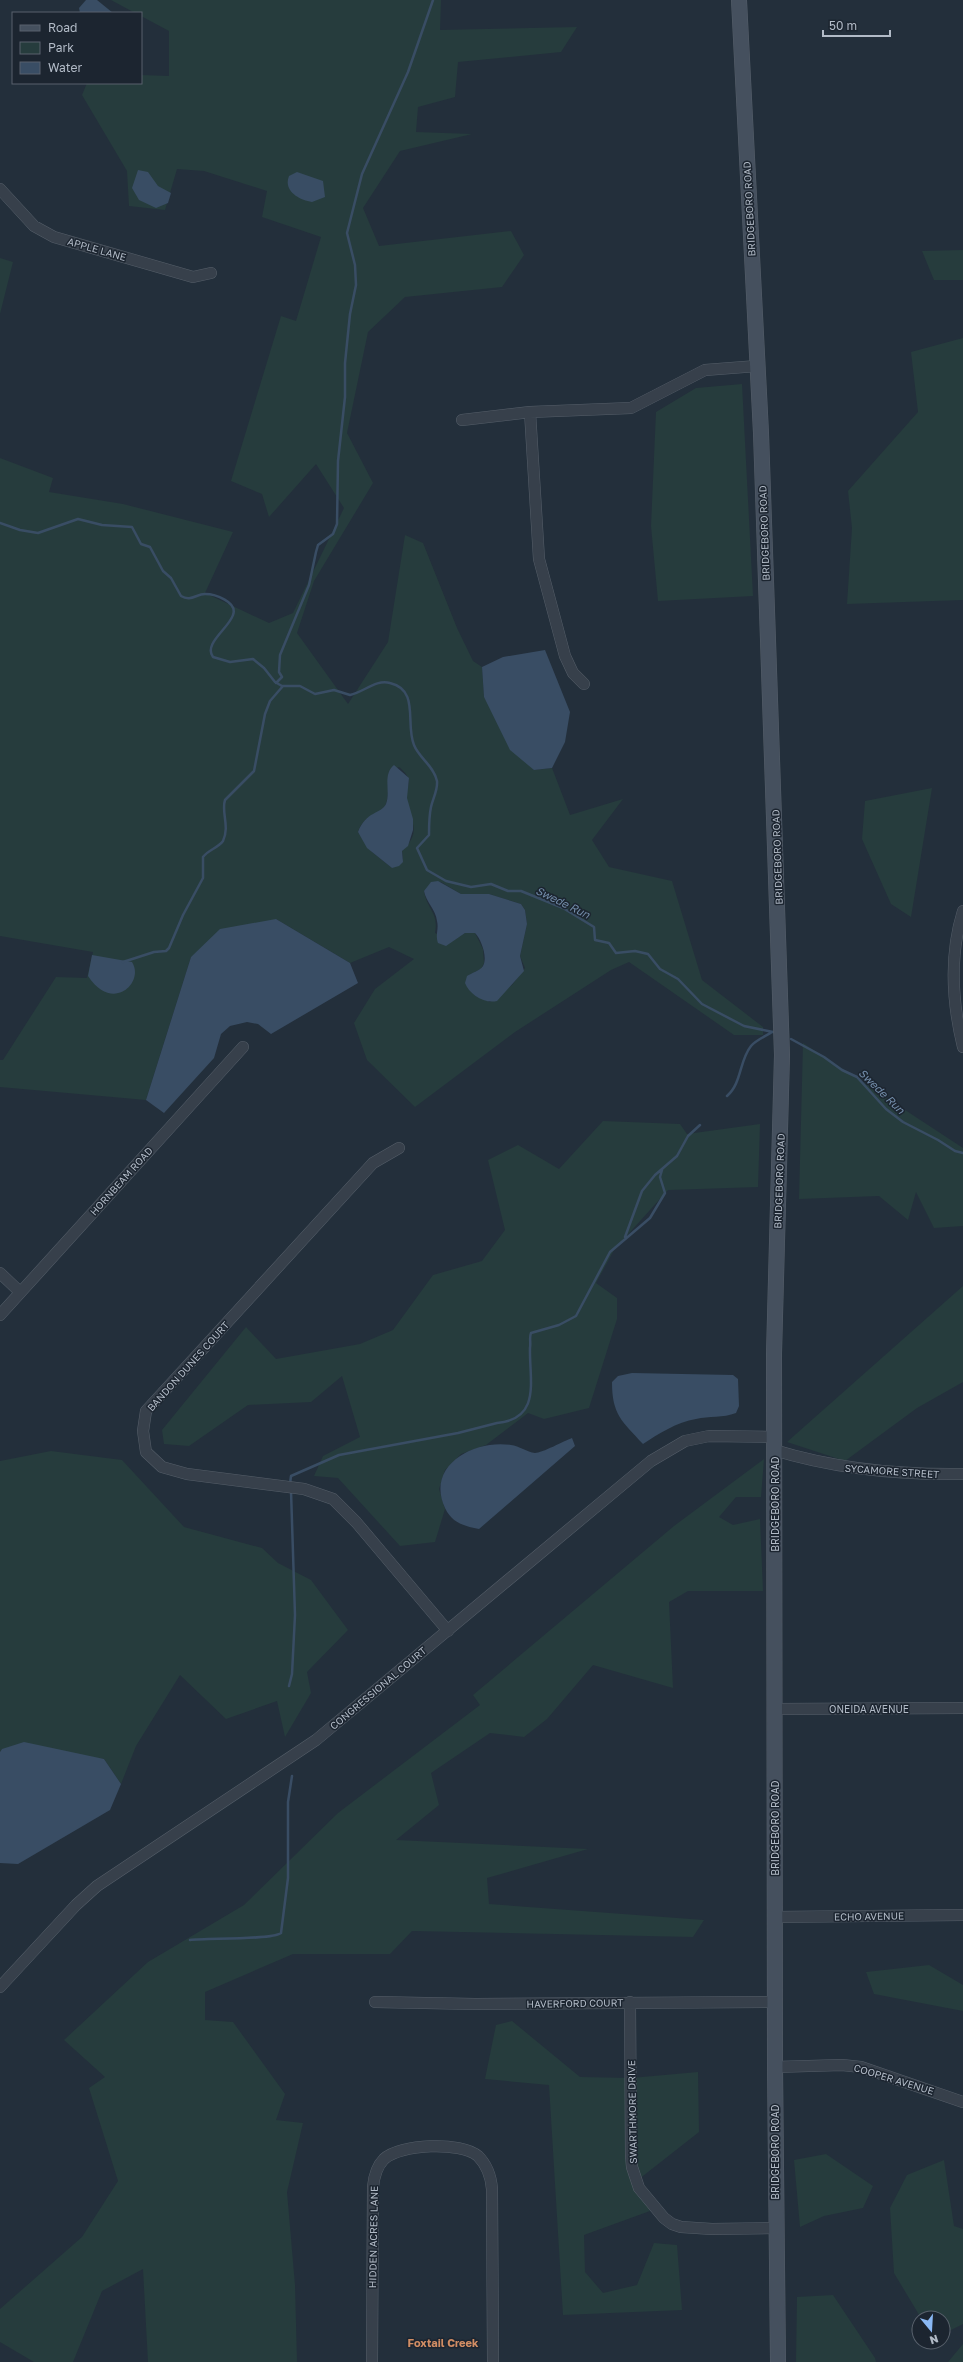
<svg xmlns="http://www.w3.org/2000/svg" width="963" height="2362" font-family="'Golos Text',sans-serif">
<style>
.green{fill:#263c3d;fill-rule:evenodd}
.water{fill:#394d64}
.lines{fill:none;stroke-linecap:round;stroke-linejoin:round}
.stream{stroke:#394d64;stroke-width:2.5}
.minor-casing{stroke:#555e69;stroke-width:12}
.secondary-casing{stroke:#555e69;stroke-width:16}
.minor{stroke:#37404b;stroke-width:11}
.secondary{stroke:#45505e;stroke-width:15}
.labels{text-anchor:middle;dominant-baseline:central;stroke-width:3;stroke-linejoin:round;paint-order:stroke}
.street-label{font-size:10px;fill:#b2bbc7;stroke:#1c2530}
.water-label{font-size:11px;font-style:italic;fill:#738daa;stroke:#1c2530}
.neighbourhood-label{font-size:11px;font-weight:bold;fill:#d18d64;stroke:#1c2530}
</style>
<rect width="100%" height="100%" fill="#232f3b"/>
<path class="green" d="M111 0H441L440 30 577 27 561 52 458 62 455 97 418 107 416 132 472 134 400 151 363 208 379 246 511 231 524 255 502 287 405 297 368 332 347 433 373 483 314 581 297 633 348 704 388 642 405 535 423 543 457 628 473 661 482 667 484 697 534 770 552 768 570 815 623 799 592 840 609 867 672 881 702 980 763 1027V1035H734L629 962 611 970 515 1032 415 1107 367 1060 354 1023 375 989 414 959 389 947 350 963 276 919 191 957 146 1100 0 1087V1060H3L56 977 87 978 93 952 0 936V458L53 478 49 492 123 504 233 532 205 593 269 623 293 613 344 508 316 464 269 517 262 494 231 481 281 316 296 321 321 237 262 217 267 191 204 171 177 169 165 210 129 206 127 171 82 95 87 83H141V75L169 76V31L141 16V13H135ZM399 767C416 781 405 784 407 800 410 822 423 831 402 851L403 859 392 868 372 852 358 832C364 814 379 815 385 806 390 796 387 783 389 772ZM441 882 461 894H489L521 904 525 910 527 924 520 956 525 968 512 985 490 1002 476 996 469 975 481 969 484 963 483 949 475 933H465L452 941 435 933C439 912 427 910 424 891Z
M963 250V280H934L922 251Z
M0 258 13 262 0 314Z
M963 338V600L847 604 852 528 848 491 918 412 911 352Z
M742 384 753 596 658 601 651 526 656 412 696 388Z
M932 788 911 917 891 904 862 839 865 801Z
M803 1043 963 1148V1226L934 1228 916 1192 908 1220 879 1196 799 1199Z
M603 1121 680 1124 687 1134 760 1124 758 1187 668 1190 614 1250 596 1283 617 1298V1319L589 1408 544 1419 528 1413 486 1445 461 1454 445 1470 439 1489 445 1509 435 1542 400 1546 338 1478 314 1476 323 1456 360 1437 342 1376 311 1402 248 1405 189 1446 164 1444 162 1430 246 1327 276 1359 360 1344 393 1330 433 1275 482 1261 505 1230 488 1160 518 1145 559 1169Z
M963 1286V1382L917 1408 845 1461 787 1442Z
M51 1451 122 1460 184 1527 262 1548 278 1563 311 1580 348 1630 307 1672 311 1693 285 1737 277 1701 226 1719 180 1675 136 1746 121 1784 104 1759 2 1749 0 1752V1461Z
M764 1459 761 1497H736L719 1517 733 1525 760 1519 763 1591H688L669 1602 673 1688 593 1665 547 1719 524 1737 490 1733 431 1773 439 1805 396 1840 588 1849 487 1878 489 1904 704 1920 693 1937 412 1931 390 1954H293L205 1992V2020L233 2022 285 2094 276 2120 303 2123 287 2192 295 2285 297 2362H148L143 2269 102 2291 73 2362H34L0 2342V2309L82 2237 118 2181 89 2088 105 2077 64 2040 148 1962 244 1905 338 1813 480 1705 473 1695 674 1526Z
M929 1965 963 1985V2011L874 1994 866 1972Z
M512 2021 580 2077 631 2078 698 2072 699 2132 634 2183 650 2211 584 2235 585 2272 603 2293 637 2285 654 2243 677 2245 682 2310 563 2315 549 2085 485 2079 496 2025Z
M826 2154 873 2186 863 2208 824 2216 800 2227 794 2160Z
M944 2160 954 2226 963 2229V2324L943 2334V2318H921L894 2273 890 2208 907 2175Z
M833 2295 875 2358 876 2362H796L797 2297Z
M963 2344V2362H948Z"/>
<path class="water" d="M86 0H97L113 13H80L79 8Z
M138 170 148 172 158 186 171 193 168 203 156 208 139 200 132 188Z
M297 172 323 181 325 197 312 202C299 200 283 191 289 176Z
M545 650 570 712 565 742 552 768 534 770 510 750 484 697 482 667 503 657Z
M394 765 409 778 407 798 413 819V830L408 846 402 851 403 862 399 866 392 868 367 848 358 832C366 811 381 814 386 804 391 791 382 775 394 765Z
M438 881 461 894H489L521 904 525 910 527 924 520 956 524 971 497 1001C484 1004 469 994 465 983L467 976C471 973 480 971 483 966 488 957 481 939 475 933H465L446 946 438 943C435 935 439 929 437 921 436 910 426 902 424 891L431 882Z
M276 919 350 963 358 983 271 1034 258 1024 247 1022 230 1026 221 1034 214 1058 164 1113 146 1100 191 957 220 929Z
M92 955 132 962C145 982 113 1014 88 976Z
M632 1373 733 1375 738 1379 739 1406 736 1413C723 1418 709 1416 696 1419 677 1422 658 1434 643 1444 622 1421 612 1415 612 1382L618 1376Z
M572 1438 575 1446 479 1529C464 1526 452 1523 445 1508 425 1465 475 1439 511 1445 519 1446 527 1452 535 1453 542 1453 564 1441 572 1438Z
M24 1742 104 1759 121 1784 110 1810 18 1864 0 1863V1752L2 1749Z"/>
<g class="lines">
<path class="stream" d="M0 523 20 530 38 533 78 519 102 525 132 527 141 544 150 547 163 571 171 578 181 596C191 602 196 594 205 594 215 594 238 602 233 615 229 628 203 644 213 657L230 662 253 659 264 668 275 682 282 686H300L315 694 334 690 350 695C364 692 376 679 390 683 420 690 405 724 414 745 419 758 434 766 437 781 438 790 433 798 431 807 429 816 429 825 429 835L417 848 427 870 446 881 471 887 491 884 508 891H521L563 908 594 927 595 940 609 943 616 953 635 951 648 954 660 969 678 979 702 1004 744 1026 773 1032
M276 683 282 677 279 672 280 655 309 585 316 552 318 545 333 534 337 524 338 461 345 397V363L350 314 356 285 355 265 347 233 362 174 408 72 433 0
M123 962 154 952 166 951 169 948 183 915 203 878V857C208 850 218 848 223 841 230 826 221 812 225 800L254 771 265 714 270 701 283 686
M791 1039 824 1057 842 1070 857 1077 886 1109 903 1122 938 1140 955 1151 963 1153
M727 1096C742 1083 739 1061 751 1046 756 1040 766 1036 772 1032
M625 1237 642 1191 655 1175 677 1156 688 1136 700 1125
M290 1484 291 1476 339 1455 458 1433 497 1423C542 1419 529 1379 530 1348 531 1342 529 1338 531 1333L559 1325 576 1316 610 1252 650 1218 665 1193 660 1177 662 1170
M289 1686 292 1674 295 1615 291 1491
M190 1940C207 1938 272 1940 281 1933L288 1878V1802L292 1776"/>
<defs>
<path id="minor" d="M0 189 34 226 54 237 193 277 211 273
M462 420 530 412
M584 684 573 673 565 656 539 559 530 412 631 408 705 370 757 366
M963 911C949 956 952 1002 963 1047
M399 1148 373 1163 146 1411 143 1431 146 1452 162 1467 187 1474 304 1489 333 1499 356 1522 448 1631
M0 1273 20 1292
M0 1315 243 1047
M774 1450C836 1469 898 1475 963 1474
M775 1709 963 1708
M774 1917 963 1915
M0 1987 76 1905 97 1886 316 1740 651 1461 685 1441 709 1436 774 1437
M375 2002 475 2004 775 2002
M630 2002 631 2155 632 2167 639 2188 664 2218 672 2224 681 2227 712 2229 776 2228
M775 2067 842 2065 861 2067 963 2102
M372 2362 373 2187C374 2177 376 2167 384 2159 400 2144 461 2141 478 2156 487 2165 491 2177 492 2189L493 2362"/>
<path id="secondary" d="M739 0 761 433 782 1055 774 1354 775 2067 778 2362"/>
</defs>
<use href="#minor" class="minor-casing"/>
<use href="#secondary" class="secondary-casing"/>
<use href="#minor" class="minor"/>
<use href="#secondary" class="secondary"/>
</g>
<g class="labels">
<g class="street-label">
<text transform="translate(749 209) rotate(-93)">BRIDGEBORO ROAD</text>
<text transform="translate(97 249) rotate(16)">APPLE LANE</text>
<text transform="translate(764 533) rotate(-92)">BRIDGEBORO ROAD</text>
<text transform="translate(777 857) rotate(-92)">BRIDGEBORO ROAD</text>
<text transform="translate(121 1181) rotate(-48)">HORNBEAM ROAD</text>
<text transform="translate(779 1181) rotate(-88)">BRIDGEBORO ROAD</text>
<text transform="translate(188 1366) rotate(-48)">BANDON DUNES COURT</text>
<text transform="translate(892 1471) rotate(4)">SYCAMORE STREET</text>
<text transform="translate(775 1504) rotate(-90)">BRIDGEBORO ROAD</text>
<text transform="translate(378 1688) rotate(-40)">CONGRESSIONAL COURT</text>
<text x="869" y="1709">ONEIDA AVENUE</text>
<text transform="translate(775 1828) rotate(-90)">BRIDGEBORO ROAD</text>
<text transform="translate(869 1916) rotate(-1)">ECHO AVENUE</text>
<text transform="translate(575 2003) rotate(-1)">HAVERFORD COURT</text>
<text transform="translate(894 2079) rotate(17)">COOPER AVENUE</text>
<text transform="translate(632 2112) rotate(-91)">SWARTHMORE DRIVE</text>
<text transform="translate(775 2152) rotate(-90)">BRIDGEBORO ROAD</text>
<text transform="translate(373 2237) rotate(-89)">HIDDEN ACRES LANE</text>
</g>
<g class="water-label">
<text transform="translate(563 902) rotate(26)">Swede Run</text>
<text transform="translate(882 1091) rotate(44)">Swede Run</text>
</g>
<g class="neighbourhood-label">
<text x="443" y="2342">Foxtail Creek</text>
</g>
</g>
<rect x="12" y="12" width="130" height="72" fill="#1c2530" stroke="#58616c"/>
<rect x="20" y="25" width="20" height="6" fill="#45505e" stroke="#58616c"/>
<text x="48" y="32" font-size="12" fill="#b2bbc7">Road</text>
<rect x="20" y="42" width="20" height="12" fill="#263c3d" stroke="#58616c"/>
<text x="48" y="52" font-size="12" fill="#b2bbc7">Park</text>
<rect x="20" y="62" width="20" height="12" fill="#394d64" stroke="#58616c"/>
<text x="48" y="72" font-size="12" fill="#b2bbc7">Water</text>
<g transform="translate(931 2330) rotate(162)"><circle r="19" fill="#1c2530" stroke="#58616c"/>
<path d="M0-3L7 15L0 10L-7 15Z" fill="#8ab8f4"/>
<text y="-6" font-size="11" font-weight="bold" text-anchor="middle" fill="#b2bbc7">N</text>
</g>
<path d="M823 30v6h67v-6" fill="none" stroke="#b2bbc7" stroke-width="2"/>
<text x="829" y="30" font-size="12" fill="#b2bbc7" stroke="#1c2530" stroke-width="3" paint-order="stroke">50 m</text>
</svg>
